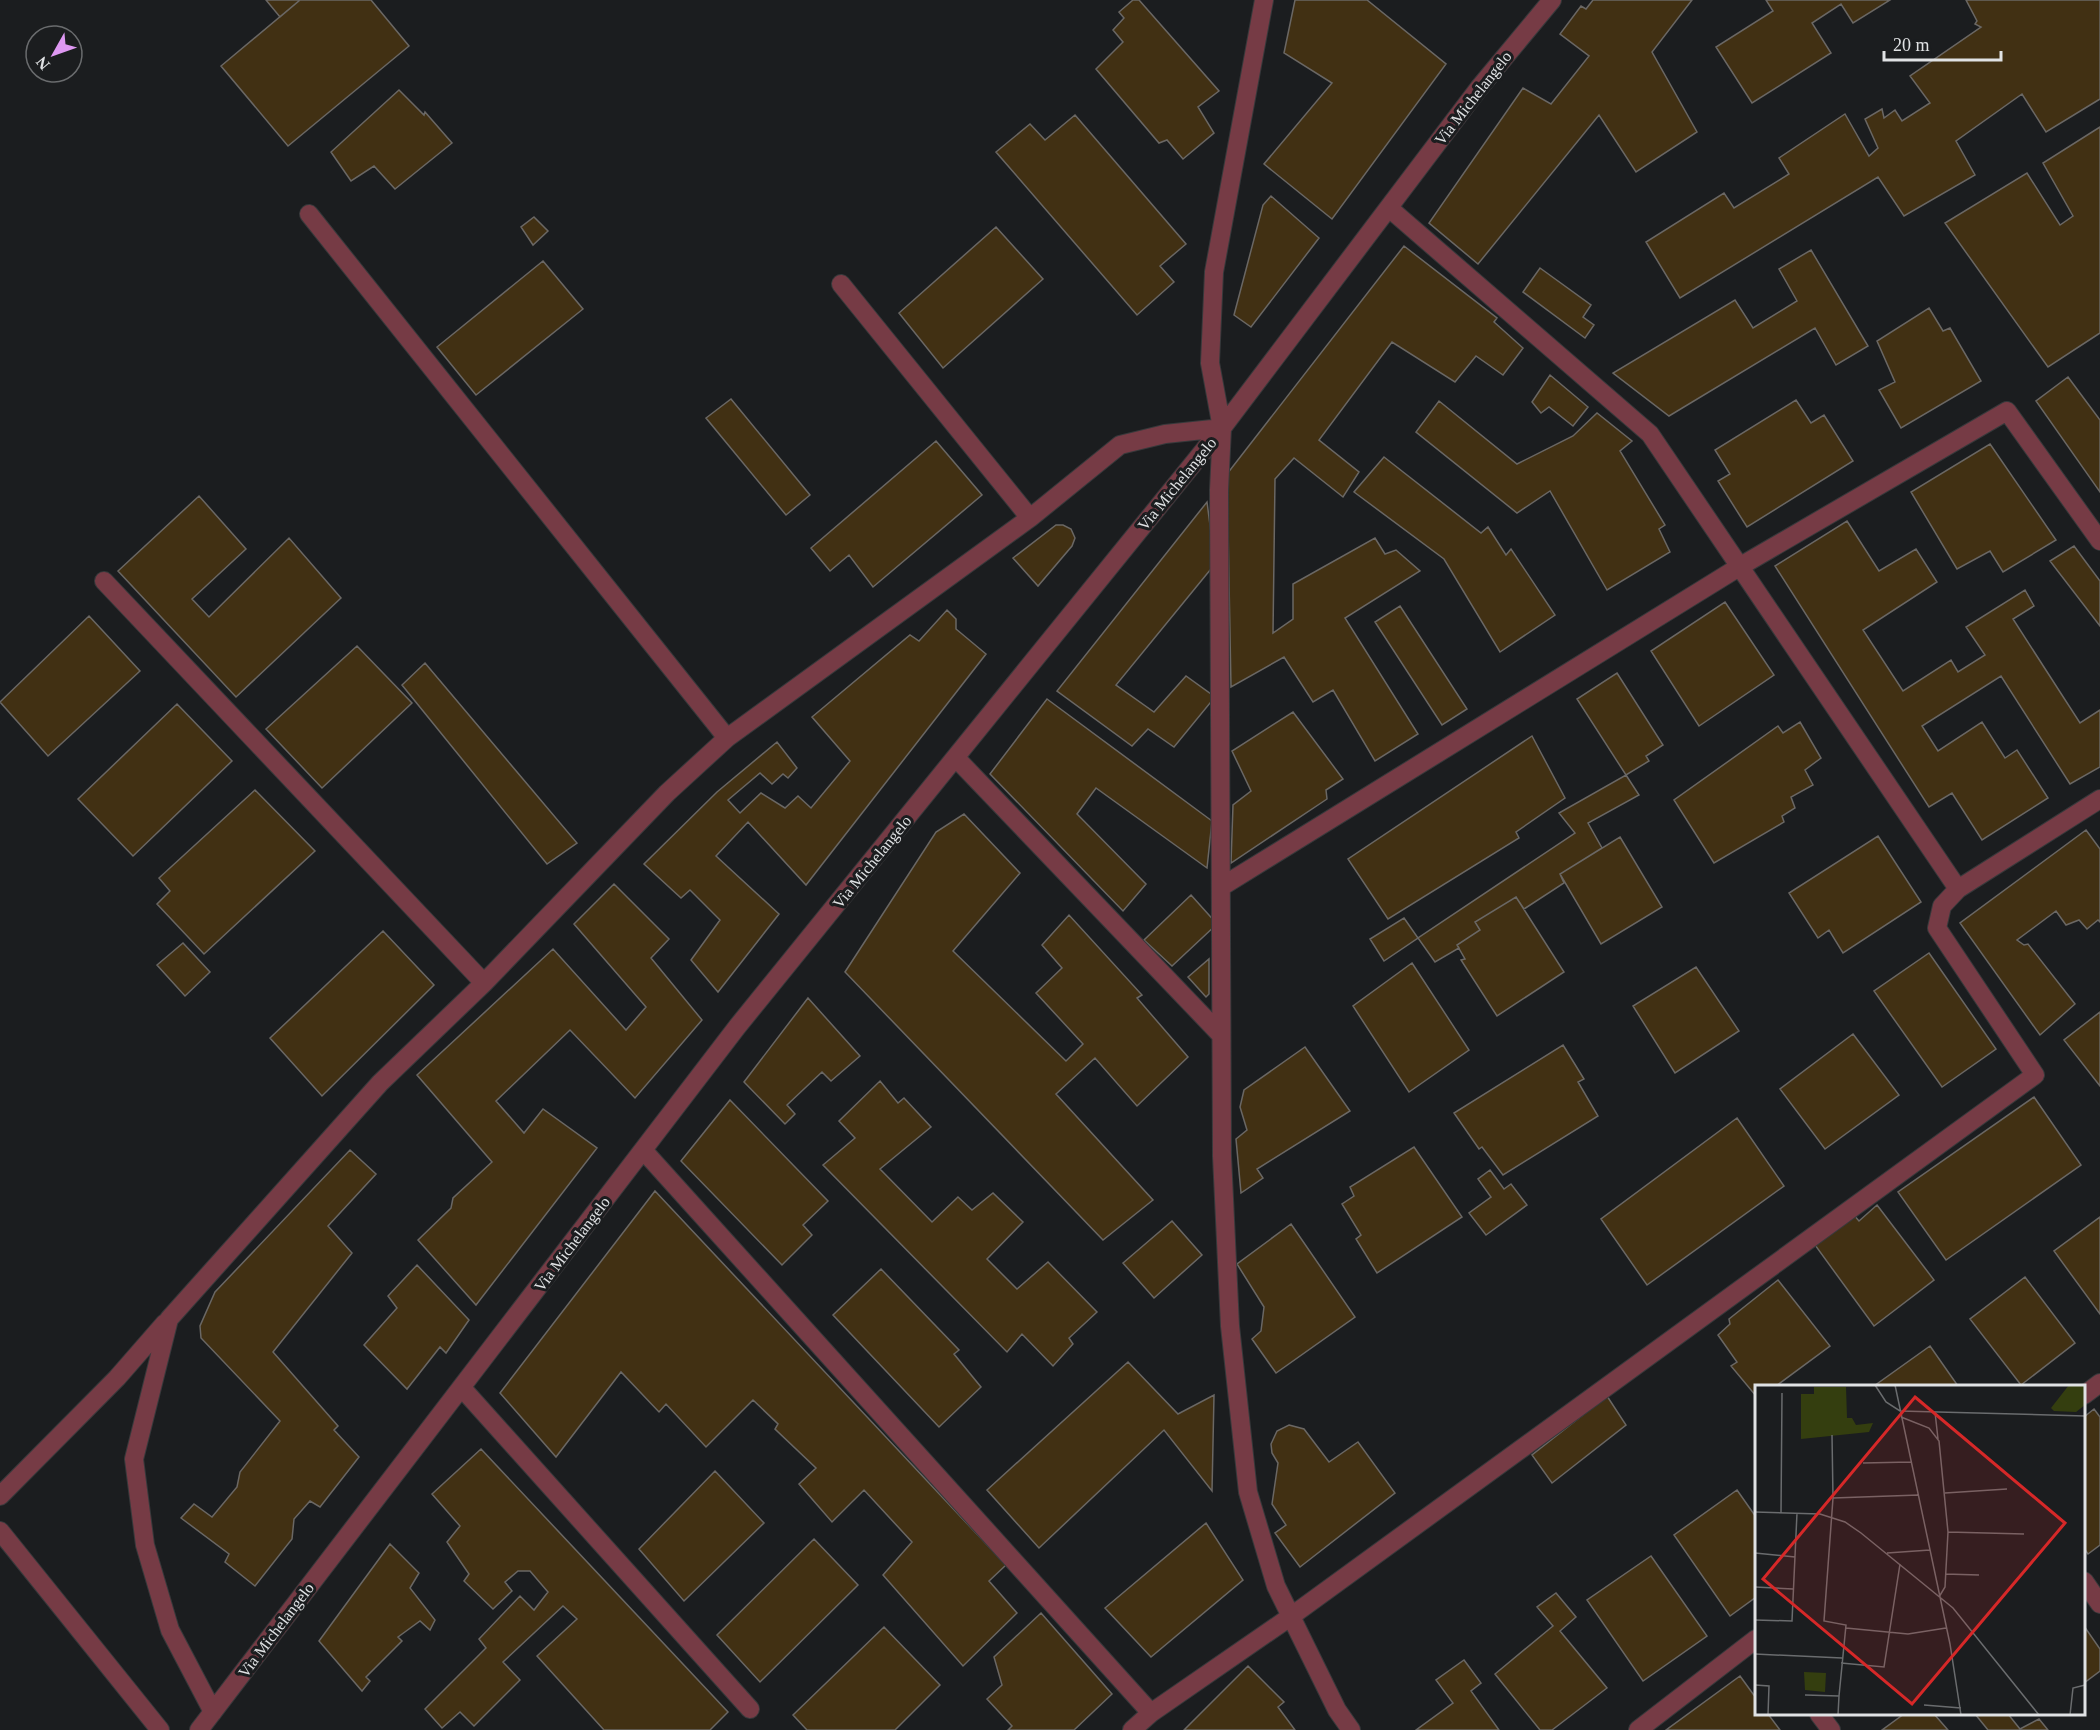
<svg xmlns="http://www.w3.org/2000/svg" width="2100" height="1730" font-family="'Times New Roman',serif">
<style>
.building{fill:#413013;stroke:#6a6764;stroke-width:1.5}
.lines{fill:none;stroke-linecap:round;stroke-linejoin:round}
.minor-casing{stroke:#37393b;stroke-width:20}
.minor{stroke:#763b45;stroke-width:18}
.labels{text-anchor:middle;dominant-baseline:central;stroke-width:6;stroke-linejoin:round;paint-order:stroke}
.street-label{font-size:16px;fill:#e0e2e4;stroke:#1b1d1f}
.inset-road{fill:none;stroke:#6a6c6e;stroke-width:1.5}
.view{fill:#d62828;fill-opacity:0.15;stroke:#d62828;stroke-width:3}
.inset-edge{fill:none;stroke:#e0e2e4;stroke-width:3}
</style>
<rect width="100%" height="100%" fill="#1b1d1f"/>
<path class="building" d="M266 0H300L280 17Z
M300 0H371L409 46 288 146 221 66Z
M1133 0H1139L1219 91 1198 107 1214 133 1183 159 1167 140 1159 143 1096 69 1123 42 1113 30 1124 18 1119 12Z
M1295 0H1367L1446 64 1332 219 1264 164 1332 83 1284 53Z
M1593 0H1692L1652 52 1697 132 1636 172 1599 115 1478 264 1429 223 1523 88 1551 104 1589 56 1560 34 1581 6 1586 9Z
M1766 0H1890L1853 23 1841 4 1812 23 1831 53 1752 103 1716 47 1773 11Z
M1966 0H2100V99L2046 132 2022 94 1956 141 1975 175 1904 216 1878 177 1680 298 1646 242 1724 193 1734 208 1789 174 1779 158 1845 114 1869 156 1878 148 1865 119 1882 109 1884 118 1895 110 1902 121 1930 103 1910 76 1981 27 1975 24 1977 21Z
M399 90 424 115 425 112 452 143 395 189 374 166 351 181 331 152Z
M1075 115 1186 244 1160 266 1174 282 1137 315 996 152 1030 124 1045 140Z
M2100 127V333L2048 367 1945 223 2027 173 2060 225 2073 216 2043 163Z
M1271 196 1319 238 1251 327 1234 315 1263 205Z
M534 217 548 231 533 245 521 227Z
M996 227 1043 279 943 368 899 313Z
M1404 246 1497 318 1494 322 1523 348 1503 375 1476 356 1455 382 1392 342 1319 440 1359 472 1343 497 1294 458 1275 479 1273 633 1293 619V584L1375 538 1385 554 1396 550 1420 571 1345 618 1418 734 1375 761 1333 690 1313 702 1284 657 1231 687 1227 474Z
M1811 250 1868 346 1836 365 1815 328 1669 416 1613 373 1735 300 1753 328 1797 301 1779 269Z
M543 261 583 309 476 395 437 347Z
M1540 268 1591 305 1583 317 1594 325 1585 338 1523 292Z
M1929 308 1943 331 1950 328 1981 381 1901 428 1879 390 1895 382 1877 341Z
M1550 375 1588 407 1573 426 1549 407 1541 413 1532 402Z
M2068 377 2100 420V492L2036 401Z
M731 399 810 495 786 515 706 418Z
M1796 400 1811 423 1824 415 1853 461 1747 527 1718 481 1730 474 1715 450Z
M1439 401 1517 464 1573 436 1597 413 1632 441 1620 451 1665 525 1659 529 1670 552 1607 590 1550 491 1517 513 1416 432Z
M936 441 982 495 873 587 849 555 830 571 811 548Z
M1990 444 2056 540 2003 572 1990 551 1957 569 1911 492Z
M1384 457 1481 533 1488 527 1506 555 1511 549 1555 615 1500 652 1444 559 1354 492Z
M199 496 246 549 192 599 209 617 289 538 341 598 236 697 118 571Z
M1207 502 1215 564 1116 685 1154 712 1186 676 1215 697 1174 747 1148 729 1132 746 1057 691Z
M1847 521 1879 571 1916 549 1937 582 1863 630 1903 691 1951 660 1958 672 1985 655 1966 627 2025 590 2034 606 2013 619 2080 723 2100 710V767L2070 784 2001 676 1922 726 1938 751 1982 722 2005 758 2017 750 2048 798 1982 840 1952 793 1929 807 1775 566Z
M1056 525H1063L1071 529 1075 538 1072 546 1038 586 1013 558Z
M2074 546 2100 581V626L2050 561Z
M1725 602 1774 675 1699 726 1651 651Z
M1400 606 1467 709 1442 725 1375 622Z
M947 610 956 619V629L986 654 806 885 748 822 716 856 779 914 718 992 691 960 720 920 690 890 681 898 644 864 717 792 777 742 797 768 788 778 783 774 772 784 760 773 728 800 740 813 761 793 785 808 798 796 811 808 850 761 812 717 910 635 919 641Z
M89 616 140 671 48 756 0 702Z
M357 646 412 703 322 788 266 729Z
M425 663 577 843 547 864 402 685Z
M1617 673 1663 745 1646 756 1649 761 1626 775 1577 699Z
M1047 699 1212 821 1207 868 1096 788 1077 814 1146 884 1123 911 990 774Z
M177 704 232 761 133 856 78 799Z
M1293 712 1343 779 1326 790 1327 799 1231 863 1233 805 1251 791 1232 751Z
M1800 722 1821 758 1805 770 1813 785 1791 797 1795 808 1782 816 1784 822 1714 863 1674 800 1778 726 1783 733Z
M1532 736 1565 798 1516 832 1519 838 1388 919 1348 859Z
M1626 775 1639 795 1588 823 1602 848 1560 874 1564 883 1524 909 1516 897 1475 922 1480 930 1457 945 1459 948 1435 962 1418 938 1575 833 1559 813Z
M255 790 315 851 204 954 157 904 170 891 159 878Z
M964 814 1020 873 953 951 1066 1061 1083 1044 1036 993 1062 968 1042 945 1069 915 1142 995 1137 998 1188 1057 1137 1106 1095 1058 1056 1094 1153 1200 1103 1240 845 972 936 832Z
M2086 830 2100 849V922L2098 920 2087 929 2079 920 2066 925 2056 911 2017 940 2024 945 2028 944 2075 1004 2040 1035 1960 923Z
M1878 836 1921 902 1843 953 1829 930 1818 938 1789 893Z
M1620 837 1662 907 1601 944 1560 874Z
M614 884 669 939 651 958 702 1020 635 1098 570 1030 496 1101 524 1133 543 1109 597 1148 476 1305 418 1240 451 1208 453 1198 492 1162 417 1075 553 949 626 1030 646 1007 574 924Z
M1191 895 1217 924 1172 966 1144 940Z
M1516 897 1564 972 1497 1016 1461 960 1465 959 1457 945 1480 930 1475 922Z
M1404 918 1418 938 1384 961 1370 939Z
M383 931 434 985 322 1096 270 1038Z
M183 943 210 972 185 996 157 965Z
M1929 953 1996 1049 1942 1087 1874 991Z
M1209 959V994L1206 997 1188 977Z
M1412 963 1469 1050 1409 1092 1353 1006Z
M1696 967 1739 1031 1675 1073 1633 1006Z
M808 998 860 1056 831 1081 822 1072 787 1105 795 1114 785 1124 744 1082Z
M2100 1012V1086L2064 1040Z
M1853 1034 1899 1095 1825 1149 1780 1089Z
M1563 1045 1584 1079 1578 1082 1598 1116 1503 1175 1482 1147 1479 1149 1454 1113Z
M1305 1047 1350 1111 1257 1169 1263 1178 1241 1193 1236 1139 1247 1130 1240 1107 1244 1090Z
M880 1081 898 1103 904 1098 931 1127 880 1169 932 1222 958 1197 972 1210 993 1193 1023 1222 987 1259 1017 1289 1048 1262 1097 1312 1069 1338 1073 1344 1053 1366 1022 1334 1007 1352 823 1165 855 1138 839 1121Z
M2034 1097 2081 1165 1946 1260 1898 1192Z
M730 1100 828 1201 803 1225 812 1235 782 1265 681 1161Z
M1737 1118 1784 1186 1647 1285 1601 1219Z
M1414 1147 1462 1217 1377 1273 1356 1239 1361 1235 1342 1204 1354 1196 1350 1187Z
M350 1150 376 1174 328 1226 352 1253 273 1352 338 1426 334 1430 359 1457 320 1507 310 1501 294 1519 292 1539 255 1586 225 1562 229 1554 181 1518 194 1504 212 1517 237 1487 240 1472 280 1421 201 1338 200 1326 215 1292Z
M1490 1170 1504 1189 1511 1184 1527 1205 1486 1235 1469 1213 1491 1197 1478 1179Z
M655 1191 1006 1565 989 1581 1017 1613 963 1666 883 1575 912 1542 864 1490 832 1522 799 1484 816 1468 775 1429 778 1424 753 1400 706 1447 666 1404 659 1412 621 1372 556 1457 500 1393Z
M1877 1205 1934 1280 1874 1326 1815 1245 1853 1214 1859 1221Z
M2100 1217V1314L2054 1251Z
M1172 1221 1202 1255 1154 1298 1123 1263Z
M1291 1224 1355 1317 1276 1373 1252 1339 1261 1331 1264 1307 1237 1264Z
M417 1265 469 1320 446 1353 440 1347 407 1389 364 1345 397 1308 388 1296Z
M881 1269 959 1350 954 1354 981 1387 939 1427 833 1315Z
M2025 1277 2075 1343 2021 1385 1970 1319Z
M1778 1280 1830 1346 1776 1386H1756V1396L1731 1366 1737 1362 1718 1335 1730 1324 1729 1319Z
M1930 1346 1958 1386H1874Z
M1128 1362 1178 1414 1214 1395 1212 1491 1164 1430 1039 1548 987 1490Z
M1607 1396 1626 1425 1552 1483 1532 1455Z
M2094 1409 2100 1417V1545L2088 1554 2084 1548V1417Z
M1289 1425 1304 1429 1329 1462 1358 1442 1395 1493 1300 1567 1275 1533 1286 1525 1272 1504 1278 1463 1272 1453 1271 1444 1277 1431Z
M481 1449 728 1712 710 1730H604L537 1656 577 1619 563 1606 503 1662 520 1680 474 1726 460 1712 442 1728 425 1709 486 1648 479 1639 520 1596 534 1610 548 1592 530 1571H518L505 1582 512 1591 493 1609 464 1581 469 1574 447 1542 460 1526 432 1494Z
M715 1471 764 1523 684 1601 639 1549Z
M1737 1490 1756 1517V1597L1730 1616 1674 1535Z
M1206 1523 1243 1580 1151 1657 1105 1608Z
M814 1539 858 1585 760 1682 717 1635Z
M390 1544 419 1573 410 1588 435 1620 430 1630 420 1621 398 1637 402 1641 366 1677 370 1681 362 1691 319 1641Z
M1651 1556 1707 1636 1643 1681 1587 1600Z
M1556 1593 1576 1617 1560 1631 1607 1688 1552 1730H1540L1495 1674 1553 1626 1537 1607Z
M1041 1613 1112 1694 1074 1730H1008L1012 1726 987 1699 1002 1685 994 1657Z
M2084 1626 2100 1649V1671L2084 1683Z
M884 1627 940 1685 895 1730H807L793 1715Z
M1464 1660 1481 1683 1471 1691 1499 1730H1416L1453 1703 1436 1680Z
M1248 1666 1284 1702 1278 1707 1295 1730H1184Z
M1740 1676 1756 1698V1714H1768L1780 1730H1666Z
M1904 1714H1934L1948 1730H1882Z
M1975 1714H2008L2020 1729 2039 1719 2048 1730H1988Z"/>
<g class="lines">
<defs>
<path id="minor" d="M1264 0 1214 272 1210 363 1222 428 1219 490 1222 1156 1230 1326 1248 1492 1276 1586 1337 1710 1351 1730
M1389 208 1650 434 1958 889
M309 214 727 738
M841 284 1030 518
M104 581 484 983
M956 758 1221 1035
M1221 887 1739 567 2007 411 2100 541
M643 1150 1151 1713
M462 1388 750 1709
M2084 1395 2100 1383
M0 1496 117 1378 165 1323
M0 1531 160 1730
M2084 1581 2100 1604
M213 1712 170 1630 145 1545 134 1459 169 1319 380 1083 484 983 667 793 727 738 1030 518 1120 445 1165 434 1222 428
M1819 1714 1831 1730
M199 1730 737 1027 1222 428 1479 88 1552 0
M1132 1730 1151 1713 1290 1617 2035 1075 1937 928 1942 906 1958 889 2100 799
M1638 1730 1756 1639"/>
</defs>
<use href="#minor" class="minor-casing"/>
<use href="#minor" class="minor"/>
</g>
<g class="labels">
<g class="street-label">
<text transform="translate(1473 98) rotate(-52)">Via Michelangelo</text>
<text transform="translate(1177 484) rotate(-51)">Via Michelangelo</text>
<text transform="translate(872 862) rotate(-51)">Via Michelangelo</text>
<text transform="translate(572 1244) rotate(-53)">Via Michelangelo</text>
<text transform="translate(276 1630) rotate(-53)">Via Michelangelo</text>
</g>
</g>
<g transform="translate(1755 1385)">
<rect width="330" height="330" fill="#1b1d1f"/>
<path d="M314 0H330V20L321 27 299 26 296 23ZM59 2H91L92 33H97L101 40 118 38 114 47 46 54V9H59ZM49 287 71 288 70 307 50 305Z" fill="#343e0f"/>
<path class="inset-road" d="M120 0 131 17 145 26 330 31M140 0 195 259 206 330M180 27 183 54M146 32 174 43 184 56 193 147 190 202 184 212M108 78 156 77M190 108 252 104M78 113 164 110M0 127 65 129 90 137 106 148 198 223 284 330M26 128 27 8M193 147 269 149M0 168 40 172M132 168 175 165M190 189 224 190M0 202 38 204M0 235 37 236 42 128M91 243 153 249 191 243M0 269 87 273M86 278 129 282 145 179M0 300 14 301 13 330M50 310 84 311 91 240 69 236 78 113 77 50M169 320 206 323M83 330 84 311M315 330 318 303 330 300"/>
<path class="view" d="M160 12 310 138 157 319 8 194Z"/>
<rect width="330" height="330" class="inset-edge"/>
</g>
<g transform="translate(54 54) rotate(230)"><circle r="28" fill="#1b1d1f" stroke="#6a6c6e" stroke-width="1.5"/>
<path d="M0-4.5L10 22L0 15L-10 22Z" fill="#de98f2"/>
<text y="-9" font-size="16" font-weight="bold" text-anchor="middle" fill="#e0e2e4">N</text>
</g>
<path d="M1884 51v9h117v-9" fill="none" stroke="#e0e2e4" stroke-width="3"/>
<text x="1893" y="51" font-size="18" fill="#e0e2e4" stroke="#1b1d1f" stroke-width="4.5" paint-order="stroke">20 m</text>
</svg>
